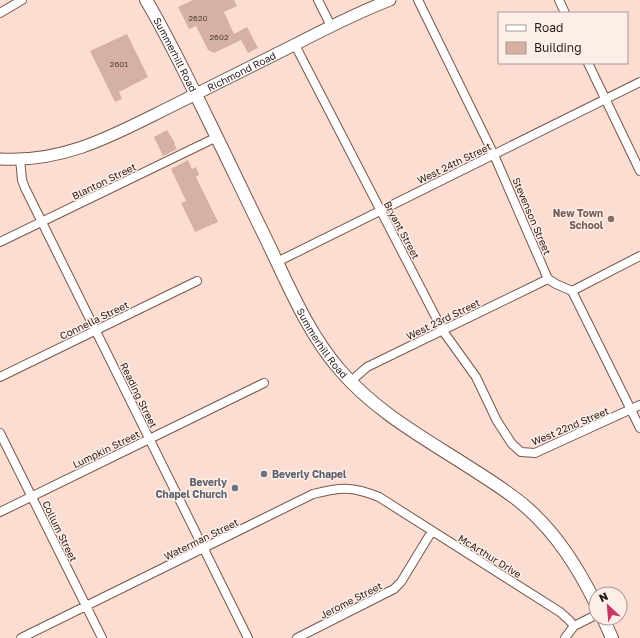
<svg xmlns="http://www.w3.org/2000/svg" width="640" height="638" font-family="'Golos Text',sans-serif">
<style>
.building{fill:#d6b1a3}
.lines{fill:none;stroke-linecap:round;stroke-linejoin:round}
.street-casing{stroke:#765649;stroke-width:10}
.secondary-casing{stroke:#765649;stroke-width:13}
.primary-casing{stroke:#765649;stroke-width:14}
.street{stroke:#fff;stroke-width:8}
.secondary{stroke:#fff;stroke-width:11}
.primary{stroke:#fff;stroke-width:12}
.education-dot{fill:#8d6e63;stroke:#feeee8;stroke-width:1.5}
.worship-dot{fill:#6b7280;stroke:#feeee8;stroke-width:1.5}
.labels{text-anchor:middle;dominant-baseline:central;stroke-width:3;stroke-linejoin:round;paint-order:stroke}
.number-label{font-size:8px;fill:#544038}
.street-label{font-size:10px;fill:#281a15;stroke:#feeee8}
.education-label{font-size:10px;font-weight:bold;fill:#785e54;stroke:#feeee8;text-anchor:end}
.worship-label{font-size:10px;font-weight:bold;fill:#5b616d;stroke:#feeee8;text-anchor:start}
</style>
<rect width="100%" height="100%" fill="#fcddd1"/>
<path class="building" d="M193 0H234L237 6 224 12 234 34 247 27 258 48 248 53 241 40 214 53 208 50 196 26 189 29 178 7Z
M127 34 148 77 119 92 122 99 115 102 90 51Z
M167 130 175 143 174 144 177 149 163 156 154 137Z
M188 160 192 169 196 167 199 175 196 177 218 222 195 232 181 203 186 201 171 169Z"/>
<g class="lines">
<defs>
<path id="street" d="M318 0 331 26
M418 0 494 155 548 279 556 284 572 291 640 428
M559 0 565 13
M0 13 22 0
M295 45 443 331 476 377 497 421 512 444 521 452 535 453 640 405
M588 63 640 171
M20 159 22 180 25 188 248 638
M0 242 217 137
M277 262 640 82
M572 291 640 256
M0 377 197 281
M350 382 367 367 548 279
M0 433 102 638
M0 512 264 383
M574 626 596 615
M21 638 313 494C341 487 352 486 379 497L560 612 569 620 574 626
M297 638 394 589 401 582 432 531
M565 638 574 626"/>
<g id="secondary">
<path id="s1" d="M0 159C67 163 117 133 174 105 214 85 254 65 294 45 325 29 356 13 390 0"/>
</g>
<g id="primary">
<path id="s2" d="M146 0C164 30 179 61 195 93 219 141 242 190 266 239 288 284 307 332 340 370 376 412 424 438 469 467 489 480 509 492 526 507 557 534 578 568 596 604"/>
<path d="M603 618 612 638"/>
</g>
</defs>
<use href="#street" class="street-casing"/>
<use href="#secondary" class="secondary-casing"/>
<use href="#primary" class="primary-casing"/>
<use href="#street" class="street"/>
<use href="#secondary" class="secondary"/>
<use href="#primary" class="primary"/>
</g>
<circle class="education-dot" cx="611" cy="219" r="4"/>
<g class="worship-dot">
<circle cx="264" cy="474" r="4"/>
<circle cx="235" cy="488" r="4"/>
</g>
<g class="labels">
<g class="number-label">
<text x="198" y="18">2620</text>
<text x="219" y="37">2602</text>
<text x="119" y="64">2601</text>
</g>
<g class="street-label">
<text stroke="none"><textPath href="#s2" startOffset="62">Summerhill Road</textPath></text>
<text stroke="none"><textPath href="#s1" startOffset="260">Richmond Road</textPath></text>
<text transform="translate(454 163) rotate(-26)">West 24th Street</text>
<text transform="translate(104 181) rotate(-26)">Blanton Street</text>
<text transform="translate(532 216) rotate(67)">Stevenson Street</text>
<text transform="translate(402 230) rotate(62)">Bryant Street</text>
<text transform="translate(443 319) rotate(-26)">West 23rd Street</text>
<text transform="translate(94 320) rotate(-26)">Connella Street</text>
<text stroke="none"><textPath href="#s2" startOffset="386">Summerhill Road</textPath></text>
<text transform="translate(139 395) rotate(64)">Reading Street</text>
<text transform="translate(570 426) rotate(-23)">West 22nd Street</text>
<text transform="translate(106 449) rotate(-26)">Lumpkin Street</text>
<text transform="translate(60 531) rotate(64)">Collum Street</text>
<text transform="translate(201 539) rotate(-26)">Waterman Street</text>
<text transform="translate(490 556) rotate(32)">McArthur Drive</text>
<text transform="translate(351 600) rotate(-27)">Jerome Street</text>
</g>
<g class="education-label">
<text x="603" y="213">New Town<tspan x="603" dy="12">School</tspan></text>
</g>
<g class="worship-label">
<text x="272" y="474">Beverly Chapel</text>
<text x="227" y="482" text-anchor="end">Beverly<tspan x="227" dy="12">Chapel Church</tspan></text>
</g>
</g>
<rect x="498" y="12" width="130" height="52" fill="#feeee8" stroke="#a89994"/>
<rect x="506" y="25" width="20" height="6" fill="#ffffff" stroke="#a89994"/>
<text x="534" y="32" font-size="12" fill="#281a15">Road</text>
<rect x="506" y="42" width="20" height="12" fill="#d6b1a3" stroke="#a89994"/>
<text x="534" y="52" font-size="12" fill="#281a15">Building</text>
<g transform="translate(608 606) rotate(334)"><circle r="19" fill="#feeee8" stroke="#a89994"/>
<path d="M0-3L7 15L0 10L-7 15Z" fill="#c63861"/>
<text y="-6" font-size="11" font-weight="bold" text-anchor="middle" fill="#281a15">N</text>
</g>
</svg>
